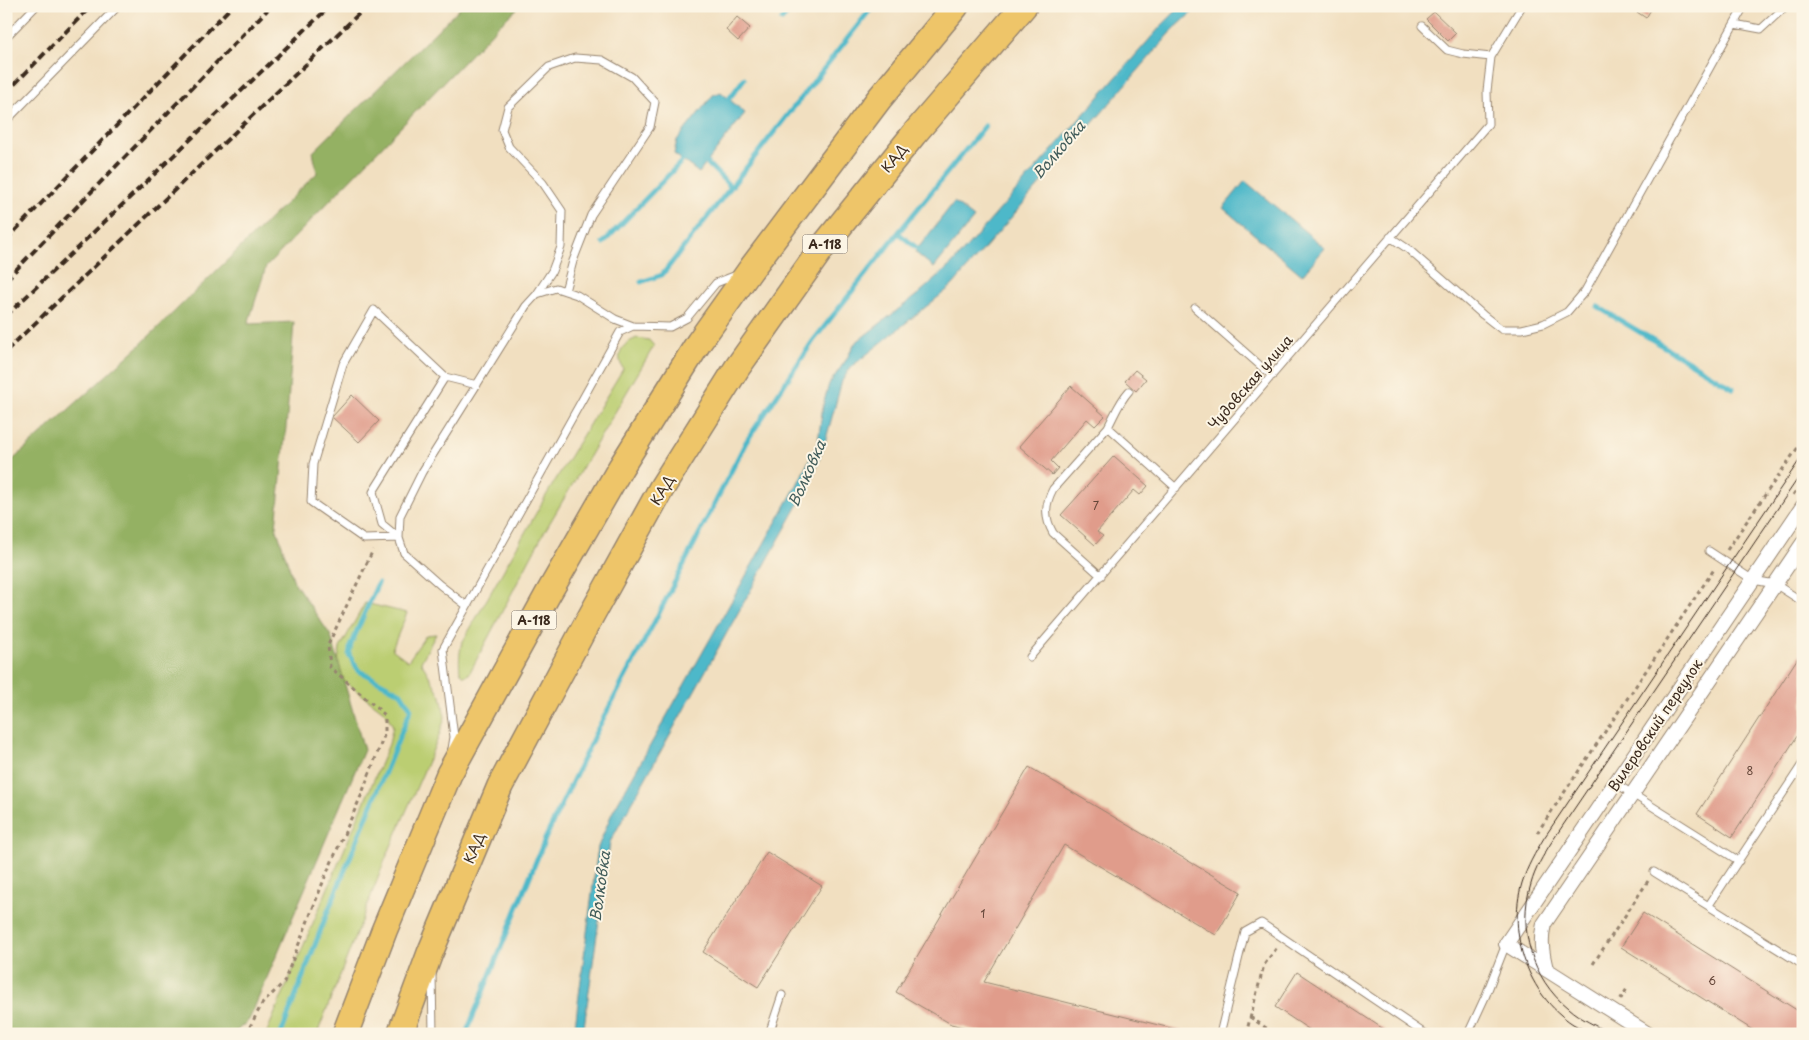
<svg xmlns="http://www.w3.org/2000/svg" width="1809" height="1040" font-family="'Playpen Sans',sans-serif">
<style>
.green{fill:#bbce72;stroke:#7b7c48}
.forest{fill:#94b164;stroke:#686e41}
.water{fill:#4db8c9;stroke:#447174}
.lines{fill:none;stroke-linecap:round;stroke-linejoin:round}
.stream{stroke:#4db8c9;stroke-width:5}
.building{fill:#e09c8b}
.service-casing{stroke:#96846f;stroke-width:9}
.minor-casing{stroke:#96846f;stroke-width:16}
.motorway-casing{stroke:#96846f;stroke-width:28}
.path{stroke:#96846f;stroke-width:3;stroke-dasharray:4 4;stroke-linecap:butt}
.service{stroke:#fff;stroke-width:7}
.minor{stroke:#fff;stroke-width:14}
.motorway{stroke:#eec569;stroke-width:25}
.tram{stroke:#3b2a1e;stroke-width:1}
.rail{stroke:#3b2a1e;stroke-width:4;stroke-dasharray:8 4;stroke-linecap:butt}
.labels{text-anchor:middle;dominant-baseline:central;stroke-width:4;stroke-linejoin:round;paint-order:stroke}
.number-label{font-size:11px;fill:#644639}
.shield{fill:#fcf5e5;stroke:#75675a;stroke-width:1}
.shield-label{font-size:12px;font-weight:bold;fill:#3b2a1e}
.street-label{font-size:14px;fill:#3b2a1e;stroke:#fcf5e5}
.water-label{font-size:15px;font-style:italic;fill:#415c5a;stroke:#fcf5e5}
</style>
<rect width="100%" height="100%" fill="#fcf5e5"/>
<filter id="ink" filterUnits="userSpaceOnUse"><feTurbulence type="fractalNoise" baseFrequency=".02" numOctaves="2"/><feDisplacementMap in="SourceGraphic" scale="10" xChannelSelector="R" yChannelSelector="G"/><feConvolveMatrix kernelMatrix="1 2 1 2 8 2 1 2 1" color-interpolation-filters="sRGB"/></filter>
<filter id="wash" filterUnits="userSpaceOnUse"><feTurbulence type="fractalNoise" baseFrequency=".0096" numOctaves="4" result="noise"/><feDisplacementMap in="SourceGraphic" scale="20" xChannelSelector="R" yChannelSelector="G"/><feGaussianBlur stdDeviation="1.12" result="paint"/><feColorMatrix in="noise" values="0 0 0 0 0 0 0 0 0 0 0 0 0 0 0 0 0 1.4 0 .05"/><feComposite in="paint" operator="in"/></filter>
<g filter="url(#wash)">
<rect width="100%" height="100%" fill="#f1dfc0"/>
<path class="green" d="M637 338 649 340 654 346 542 536 469 674 464 676 460 672C459 663 459 653 462 643L547 494 623 369C615 353 622 344 637 338Z
M365 603 407 613 392 649 408 661 426 635 436 634 421 662 441 696 445 717 439 736 385 860 317 1034H266L389 744 393 726 385 712 336 675 340 648Z"/>
<path class="forest" d="M462 6H520L499 25 266 267 248 324 294 322 287 417 276 527 294 582 331 636 364 750 249 1020 233 1034H6V466L139 346 317 173 313 152Z"/>
<path class="water" d="M1181 6H1199L1174 29 952 286 851 367 842 381 824 446 810 484 610 842 583 1034H574L598 847 612 813 797 485 818 442 823 405 829 384 846 360 855 343 918 294 952 264 1162 25Z
M721 92 745 113 699 173 674 154 677 140 713 95Z
M1245 181 1325 248 1302 275 1223 208Z
M954 202 974 218 934 268 915 252Z"/>
<g class="lines">
<path class="stream" d="M782 20 793 6
M725 104 744 79
M702 158 731 187
M898 233 918 249
M603 243 686 157
M641 282 662 275 873 6
M1598 307 1733 388
M281 1034 326 916 411 709 401 693 359 671 349 655 351 644 378 583
M466 1034 545 839 594 736 657 617 746 442 813 341 898 233 985 126"/>
</g>
<g id="blocks">
<path class="building" d="M1628 6H1653L1646 18Z
M1434 12 1456 33 1448 41 1426 19Z
M737 17 750 28 738 41 726 30Z
M1135 370 1146 379 1136 391 1125 381Z
M1071 386 1105 416 1095 426 1087 419 1051 461 1058 468 1052 475 1019 446Z
M352 395 379 421 359 442 332 417Z
M1114 456 1148 486 1140 495 1134 490 1097 532 1103 536 1095 545 1061 515Z
M1801 653 1803 655V727L1732 837 1697 814Z
M1029 767 1241 892 1216 935 1064 845 984 982 1195 1034H990L951 1024 896 992Z
M767 852 822 886 758 987 703 952Z
M1643 913 1803 1014V1034H1759L1621 947Z
M1297 972 1391 1034H1316L1275 1007Z"/>
</g>
</g>
<g filter="url(#ink)">
<use href="#blocks" fill-opacity="0" stroke="#96846f" stroke-width="1"/>
<g class="lines">
<defs>
<path id="service" d="M1734 24 1761 29 1786 6
M1422 26 1447 50 1463 54 1491 57
M6 37 36 6
M6 121 118 6
M1390 237 1408 249 1483 315 1501 329H1522L1543 324 1567 312 1585 291 1744 6
M537 294 552 271 561 247 562 211 543 183 509 147 502 130 508 107 549 67 575 58 602 60 632 77 655 102 650 127 591 215 573 261 565 291
M1195 308 1272 376
M1108 427C1115 414 1119 402 1129 391
M399 538 364 539 311 502 313 464 343 364 374 310 445 377
M399 538 382 524 373 492 445 377 477 385
M1709 551 1753 580 1775 584 1803 602
M1101 576 1053 533C1044 517 1045 504 1053 489L1108 427 1176 488
M467 606 440 585 404 553 399 538 400 516 422 472 526 306 537 294 556 288 577 295 615 319 633 326
M1030 657 1488 124 1487 91 1491 57 1522 6
M452 749 454 737 443 649 620 332 633 326 670 327 687 318 716 283 739 274
M1615 783 1739 861
M1654 872 1803 965
M1709 905 1803 763
M432 974 433 1034
M769 1034 782 995
M1220 1034 1245 932 1261 923 1425 1034
M1468 1034 1486 995 1506 944"/>
<path id="minor" d="M1546 969C1542 953 1540 940 1544 924L1803 543
M1648 1034 1506 944 1803 506"/>
<path id="motorway" d="M345 1034 384 931 449 774 548 594 621 467 699 342 751 269 879 99 956 6
M400 1034 430 953 500 786 586 625 661 489 737 368 822 248 914 134 1024 6"/>
</defs>
<use href="#service" class="service-casing"/>
<use href="#minor" class="minor-casing"/>
<use href="#motorway" class="motorway-casing"/>
<path class="path" d="M1793 495 1803 481
M1727 550 1803 440
M1537 833 1715 568
M1593 964 1648 881
M1620 1000 1628 987
M1250 1017 1275 1034
M246 1034 262 1004 284 982 325 877 361 796 385 733V715L330 667 328 645 373 550
M1246 1034 1264 965 1278 946"/>
<use href="#service" class="service"/>
<use href="#minor" class="minor"/>
<use href="#motorway" class="motorway"/>
<path class="tram" d="M1594 1034C1587 1031 1580 1028 1573 1024 1528 995 1507 934 1522 883 1527 867 1535 853 1544 838L1803 455
M1610 1034C1596 1025 1580 1019 1568 1008 1532 979 1517 928 1531 884 1535 869 1543 856 1551 843L1803 471"/>
<path class="rail" d="M6 93 91 6
M6 240 232 6
M6 280 271 6
M6 316 330 6
M6 351 367 6"/>
</g>
</g>
<g class="labels">
<g class="number-label">
<text x="1096" y="505">7</text>
<text x="1750" y="770">8</text>
<text x="983" y="913">1</text>
<text x="1712" y="980">6</text>
</g>
<g class="shield">
<rect x="802.5" y="234.5" width="45" height="19" rx="4"/>
<rect x="511.5" y="610.5" width="45" height="19" rx="4"/>
</g>
<g class="shield-label">
<text x="825" y="244">А-118</text>
<text x="534" y="620">А-118</text>
</g>
<g class="street-label">
<text transform="translate(894 158) rotate(-51)">КАД</text>
<text transform="translate(1250 382) rotate(-49)">Чудовская улица</text>
<text transform="translate(662 490) rotate(-59)">КАД</text>
<text transform="translate(1655 725) rotate(-56)">Вилеровский переулок</text>
<text transform="translate(474 848) rotate(-67)">КАД</text>
</g>
<g class="water-label">
<text transform="translate(1058 149) rotate(-49)">Волковка</text>
<text transform="translate(806 473) rotate(-66)">Волковка</text>
<text transform="translate(599 886) rotate(-82)">Волковка</text>
</g>
</g>
<rect width="1809" height="1040" fill="none" stroke="#fcf5e5" stroke-width="25"/>
</svg>
